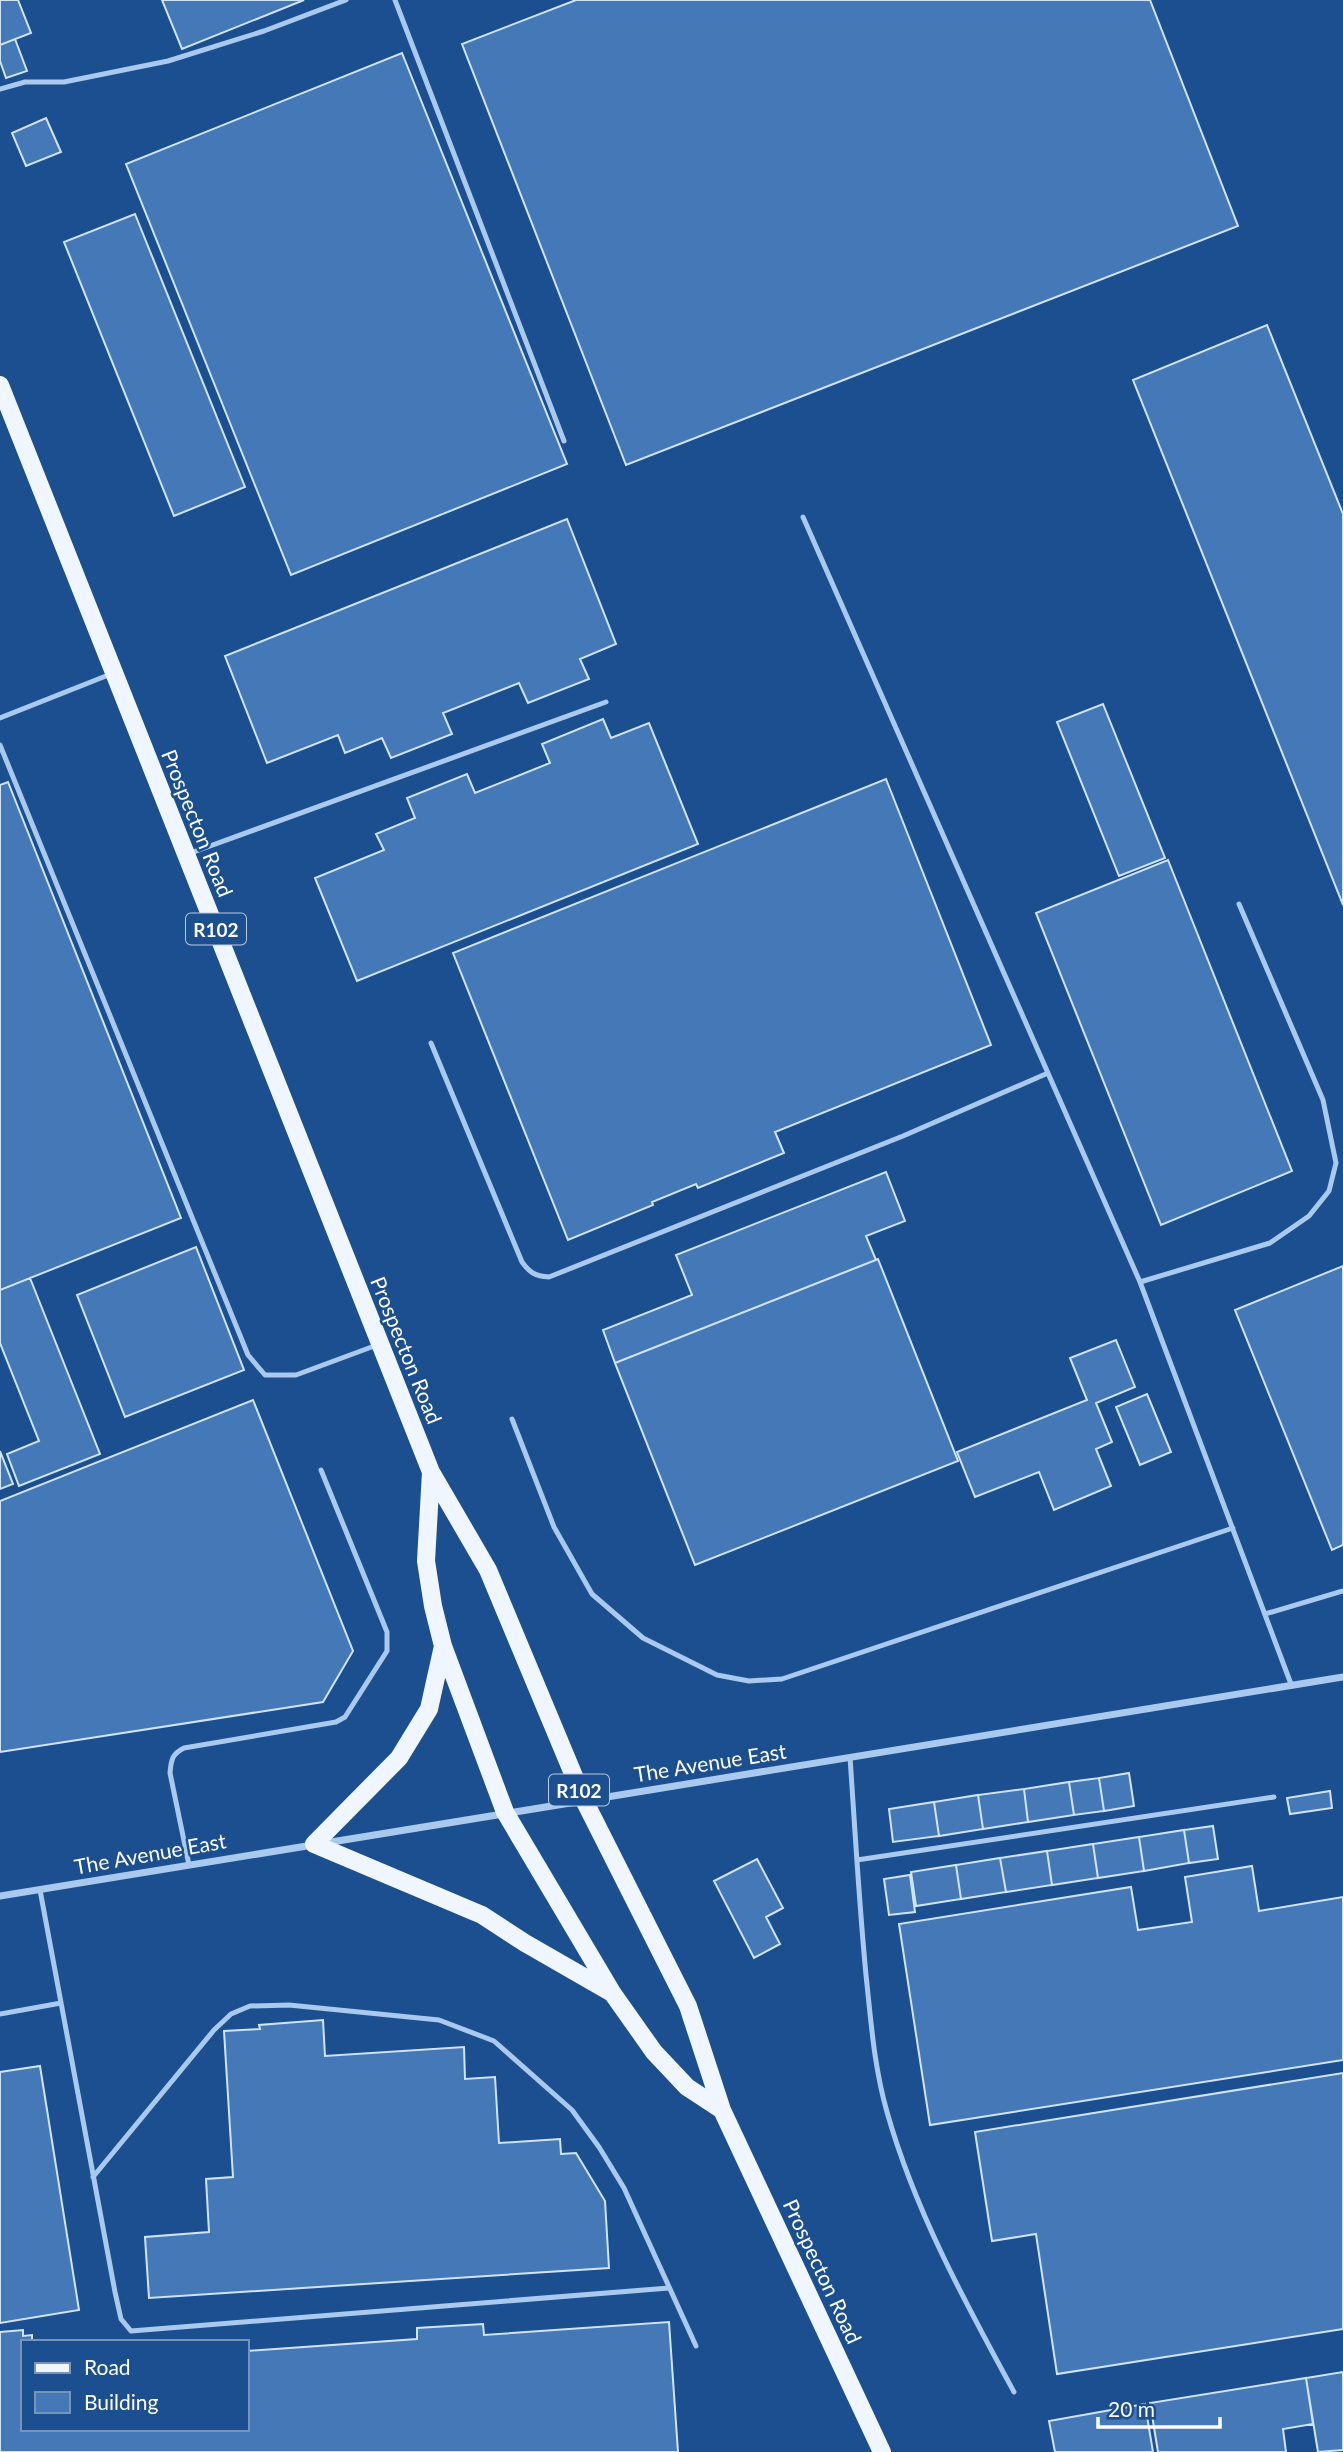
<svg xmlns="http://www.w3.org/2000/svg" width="1343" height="2452" font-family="Lato,sans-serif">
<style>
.building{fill:#4478b7;stroke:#cfe3fa;stroke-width:2}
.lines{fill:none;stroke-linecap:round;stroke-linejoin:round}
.service{stroke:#a9c9ee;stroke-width:5}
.minor{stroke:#a9c9ee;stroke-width:7}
.primary{stroke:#f0f6ff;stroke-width:18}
.labels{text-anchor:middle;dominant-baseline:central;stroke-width:5;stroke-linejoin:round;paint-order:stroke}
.shield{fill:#1b4f8f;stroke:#bbcadd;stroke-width:2}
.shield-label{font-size:19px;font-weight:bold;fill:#fff}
.street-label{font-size:21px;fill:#fff;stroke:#1b4f8f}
</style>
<rect width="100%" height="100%" fill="#1b4f8f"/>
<path class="building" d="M0 0H18L31 33 0 45Z
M162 0H304L182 49Z
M576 0H1150L1238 226 626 465 462 44Z
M15 39 27 71 6 78 0 61V45Z
M402 53 567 464 291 575 126 164Z
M46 118 61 152 26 166 12 133Z
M135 214 245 487 174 516 64 242Z
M1267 325 1343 514V905L1133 380Z
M567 519 616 644 580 659 589 679 528 703 519 683 443 713 452 734 391 758 382 738 345 753 338 735 267 763 225 656Z
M1103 704 1165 858 1119 876 1057 722Z
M603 719 611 738 649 723 698 844 357 981 315 878 384 850 376 834 415 818 407 798 467 774 475 793 550 763 542 744Z
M886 779 991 1045 775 1132 784 1153 698 1188 696 1184 652 1202 653 1205 568 1240 453 953Z
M8 782 181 1218 0 1290V785Z
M1168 860 1292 1171 1161 1225 1036 913Z
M886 1172 905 1221 866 1236 876 1260 615 1363 603 1330 692 1295 676 1255Z
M196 1247 244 1370 125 1417 77 1295Z
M878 1259 958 1461 695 1565 615 1363Z
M1343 1266V1545L1332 1550 1235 1310Z
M30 1278 100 1454 19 1486 7 1454 39 1441 0 1343V1290Z
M1116 1340 1135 1387 1096 1403 1112 1442 1096 1449 1111 1486 1054 1510 1039 1472 975 1497 957 1452 1087 1400 1070 1358Z
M1147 1394 1171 1452 1140 1465 1116 1407Z
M253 1400 353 1651 323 1702 0 1752V1501Z
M0 1451 13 1484 0 1489Z
M1129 1773 1134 1806 1104 1811 1099 1778Z
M1099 1778 1104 1811 1074 1815 1069 1782Z
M1069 1782 1074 1815 1028 1822 1024 1789Z
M1024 1789 1028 1822 983 1829 978 1795Z
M1330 1791 1332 1808 1290 1814 1287 1798Z
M978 1795 983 1829 939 1836 934 1802Z
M934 1802 939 1836 893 1842 889 1809Z
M1213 1826 1218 1859 1189 1863 1184 1830Z
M1184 1830 1189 1863 1144 1871 1139 1837Z
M1139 1837 1144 1871 1098 1878 1093 1844Z
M1093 1844 1098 1878 1052 1885 1047 1851Z
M1047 1851 1052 1885 1006 1892 1000 1858Z
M1000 1858 1006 1892 961 1899 956 1865Z
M757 1859 783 1908 766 1917 780 1944 754 1958 714 1881Z
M956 1865 961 1899 916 1906 911 1872Z
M1252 1866 1259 1911 1343 1897V2060L930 2125 899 1924 1131 1887 1138 1930 1192 1922 1185 1877Z
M910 1875 915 1912 889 1915 884 1879Z
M323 2020 325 2056 464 2047 465 2079 495 2077 499 2143 560 2139 561 2154 576 2153 605 2201 609 2268 149 2298 145 2237 209 2232 206 2179 233 2177 224 2031 260 2029 259 2025Z
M40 2066 79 2310 0 2323V2072Z
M1343 2073V2329L1057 2374 1036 2234 992 2241 975 2132Z
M669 2322 678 2452H0V2332L23 2330V2336L32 2335V2342H23V2429H247V2351L417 2339V2328L483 2324 484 2335Z
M1343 2372V2450L1318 2452 1306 2378Z
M1306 2378 1313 2424 1283 2429 1286 2452H1158L1150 2403Z
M1145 2404 1153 2452H1055L1049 2421Z"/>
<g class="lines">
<path class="service" d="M395 0 564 441
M0 89 25 82H64L168 61 264 31 346 0
M803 517 1140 1282 1291 1684
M0 718 111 674
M0 745 248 1355 265 1375H296L377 1345
M188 854 606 702
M431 1043 522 1262C530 1273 535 1276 549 1277L903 1136 1048 1073
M1140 1282 1270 1243 1309 1216 1329 1191 1336 1163 1323 1100 1239 904
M512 1419 554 1527 592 1594 643 1638 717 1675 749 1681 782 1679 1233 1528
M1265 1614 1343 1591
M850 1757C855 1830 859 1902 866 1975 871 2021 874 2067 887 2112 915 2211 965 2302 1014 2392
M857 1860 1274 1797
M189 1865 170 1773C171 1760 172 1754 184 1748L336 1722 345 1717 387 1651V1632L321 1470
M40 1890 115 2292 121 2319 131 2331 669 2288
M0 2014 61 2003
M93 2177 214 2030 231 2014 250 2006 289 2005 439 2020 494 2041 572 2110 599 2147 624 2188 696 2346"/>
<path class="minor" d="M0 1896 1343 1677"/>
<path class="primary" d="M0 385 431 1472 488 1570 584 1800 688 2006 722 2110 882 2452
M431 1472 426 1561 433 1606 443 1646 505 1812 613 1994 654 2052 687 2087 722 2110
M443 1646 429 1709 399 1758 314 1844 482 1915 525 1943 612 1993"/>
</g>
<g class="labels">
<g class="shield">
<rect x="186" y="913.5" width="60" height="31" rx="5"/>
<rect x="549" y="1774.5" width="60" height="31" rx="5"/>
</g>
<g class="shield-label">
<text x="216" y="929">R102</text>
<text x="579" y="1790">R102</text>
</g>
<g class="street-label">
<text transform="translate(198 823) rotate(68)">Prospecton Road</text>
<text transform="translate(407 1350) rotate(68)">Prospecton Road</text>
<text transform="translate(710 1762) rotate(-9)">The Avenue East</text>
<text transform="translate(150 1853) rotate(-10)">The Avenue East</text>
<text transform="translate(823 2271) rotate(65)">Prospecton Road</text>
</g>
</g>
<rect x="21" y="2340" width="228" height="91" fill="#1b4f8f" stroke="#7695bc" stroke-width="2"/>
<rect x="35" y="2363" width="35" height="10" fill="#f0f6ff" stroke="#7695bc" stroke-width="2"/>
<text x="84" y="2375" font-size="21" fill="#ffffff">Road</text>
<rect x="35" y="2392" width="35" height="21" fill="#4478b7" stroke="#7695bc" stroke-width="2"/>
<text x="84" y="2410" font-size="21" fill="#ffffff">Building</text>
<path d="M1098 2417v10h122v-10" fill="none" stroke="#ffffff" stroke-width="3.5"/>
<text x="1108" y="2417" font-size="21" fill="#ffffff" stroke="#1b4f8f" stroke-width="5" paint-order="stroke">20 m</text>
</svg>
